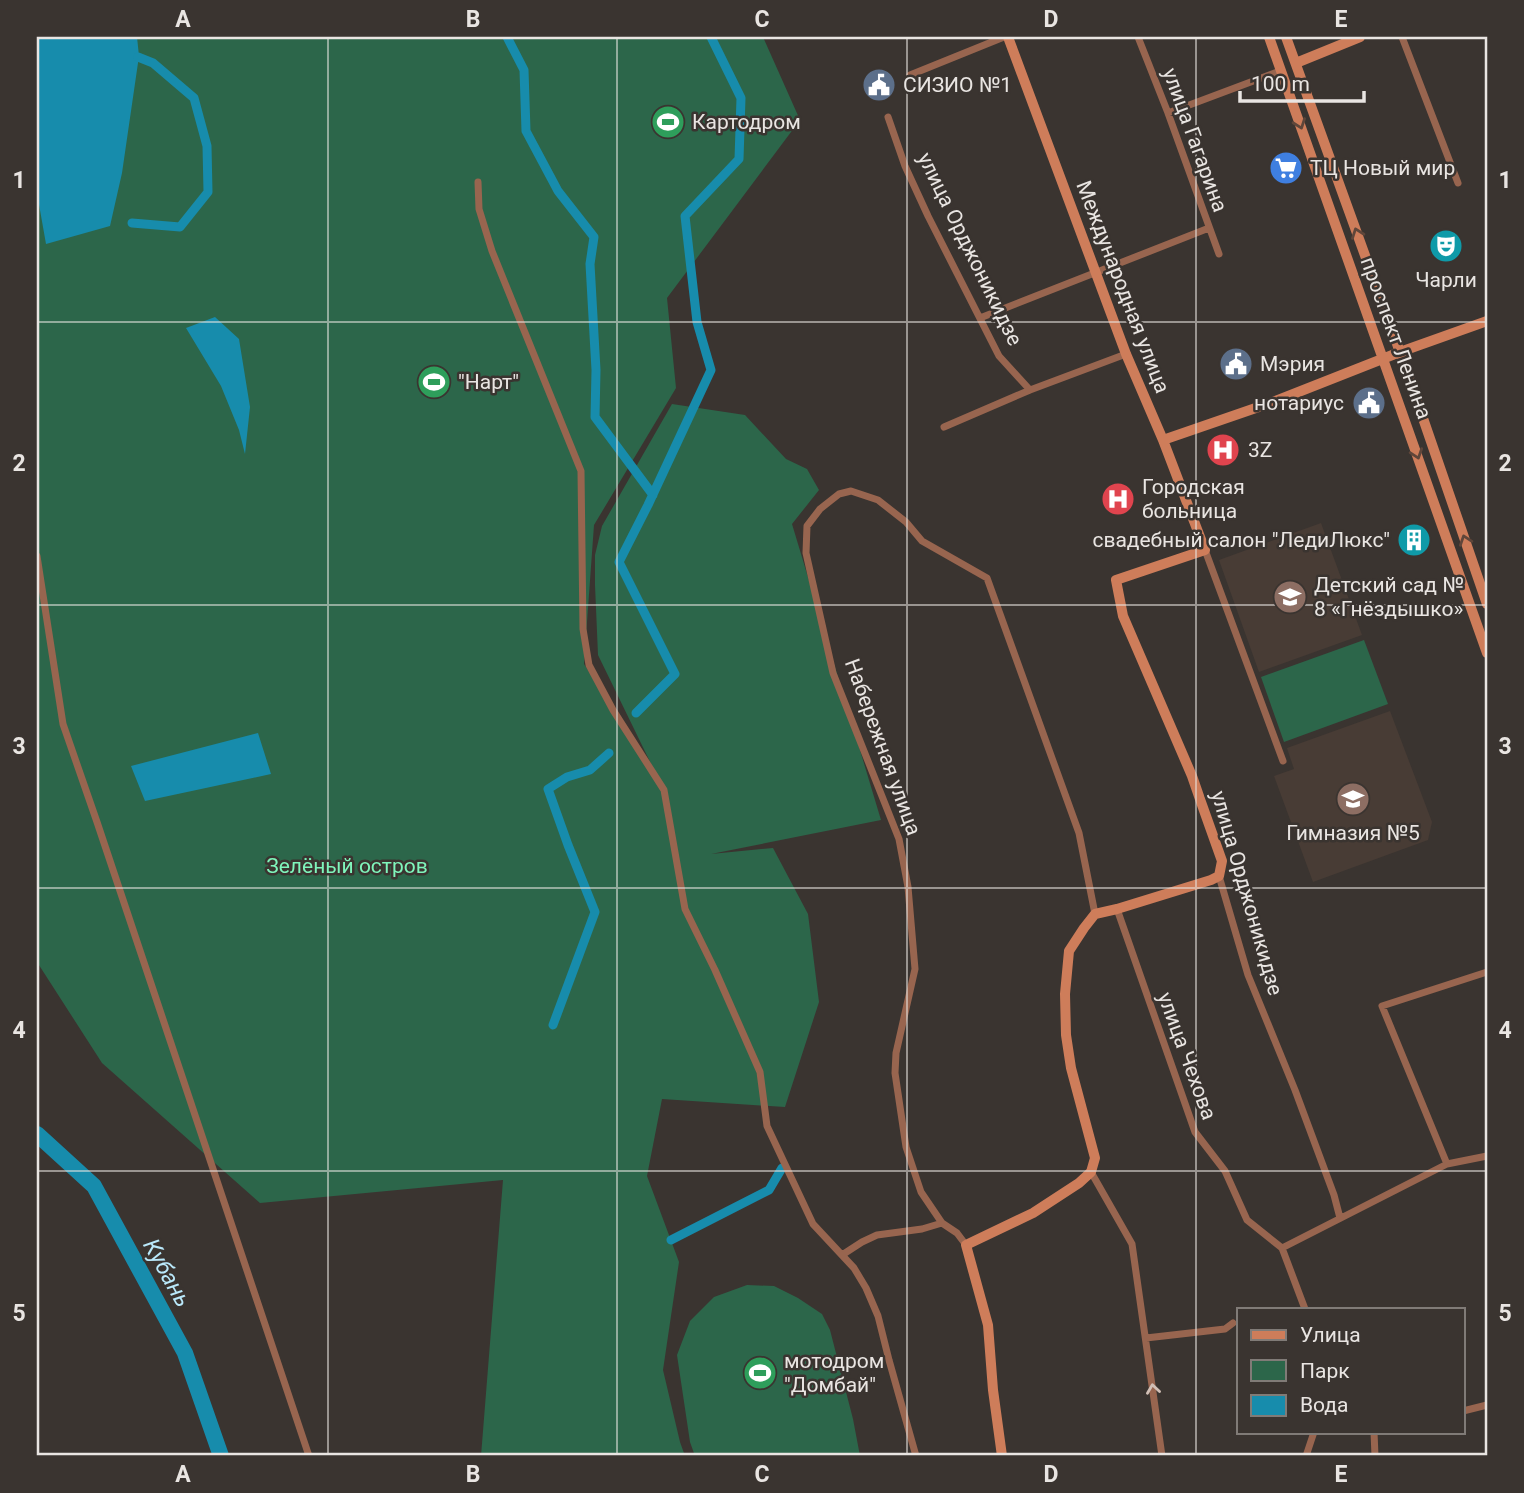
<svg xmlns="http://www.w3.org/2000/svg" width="1524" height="1493" font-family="Roboto,sans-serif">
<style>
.built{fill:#483c35}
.green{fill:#2c664a}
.water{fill:#178cac}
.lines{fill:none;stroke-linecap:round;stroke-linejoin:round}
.canal{stroke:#178cac;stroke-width:9}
.river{stroke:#178cac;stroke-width:16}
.street{stroke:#98654f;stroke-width:7}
.secondary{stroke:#ce7d5a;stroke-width:10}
.oneway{stroke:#5f463a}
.oneway2{stroke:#d1bfb6}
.grid{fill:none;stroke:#e9e5e2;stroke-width:2;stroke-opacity:0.55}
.labels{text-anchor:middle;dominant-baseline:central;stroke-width:5;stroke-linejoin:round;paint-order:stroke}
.poi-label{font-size:21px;fill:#e9e5e2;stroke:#3a3430;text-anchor:start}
.street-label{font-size:21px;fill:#e9e5e2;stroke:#3a3430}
.park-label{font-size:21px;fill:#7ff5bb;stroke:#3a3430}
.water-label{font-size:23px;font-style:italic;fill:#bae9fb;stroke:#3a3430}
.neatline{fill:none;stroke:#e9e5e2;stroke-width:2.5}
.grid-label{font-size:23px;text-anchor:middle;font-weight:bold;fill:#e9e5e2}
</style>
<rect width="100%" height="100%" fill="#3a3430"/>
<path class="built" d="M1321 523 1362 635 1259 672 1219 560Z
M1390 711 1432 822 1428 840 1313 882 1274 776 1294 769 1287 748Z"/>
<path class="green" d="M37 37H763L800 120 667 298 676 388 594 525 584 664 657 776 598 655 595 585V555L602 526 672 404 745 415 786 459 807 469 819 490 792 524 881 820 711 854 773 848 808 914 819 1002 785 1107 662 1099 647 1176 679 1262 663 1370 680 1442 685 1456H481L503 1180 260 1203 102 1063 37 962Z
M1364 640 1388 704 1284 742 1261 677Z
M747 1285 774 1286 798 1298 822 1314 830 1330 853 1419 860 1456H695L690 1442 677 1355 690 1321 714 1297Z"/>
<path class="water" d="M37 37H137L139 56 122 173 110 226 46 244 37 193Z
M215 317 239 339 250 407 245 454 239 430 221 386 186 328Z
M258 733 271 774 145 801 131 766Z"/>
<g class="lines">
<path class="canal" d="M507 37 524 70 526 131 558 191 594 237 590 264 596 370 595 417 653 495
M132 223 180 227 208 192 207 146 194 98 153 63 138 57
M636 713 675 674 619 562 648 505 711 370 697 322 685 216 739 159 741 98 711 37
M553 1025 595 912 568 845 548 789 567 777 590 770 609 753
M671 1240 769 1190 782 1168"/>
<path class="river" d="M37 1134 94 1186 185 1353 221 1456"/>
<path class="street" d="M1138 37 1168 113 1219 254
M1402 37 1458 183
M910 75 1004 37
M1168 113 1280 71
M888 117 905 166 928 216 999 356 1030 390
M478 182 479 209 492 251 581 471 583 629 589 665 613 710 664 790 685 909 715 970 760 1072 767 1126 813 1224 854 1268 866 1288 878 1316 889 1360 916 1456
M980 318 1209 228
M944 427 1030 390 1126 354
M1205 550 1283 761
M37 556 63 724 97 822 309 1456
M1219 876 1248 975 1295 1090 1334 1195 1340 1218
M1117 909 1195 1132 1225 1171 1247 1220 1282 1248 1305 1309
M1447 1164 1382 1006 1487 972
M1091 1172 1132 1244 1162 1456
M966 1245 957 1233 942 1223 921 1192 906 1147 895 1073 896 1053 915 969 908 887 899 839 833 673 806 553 807 526 820 509 839 494 851 491 878 500 906 522 922 541 987 578 1079 833 1095 914
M1282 1248 1447 1164 1487 1156
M842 1255 862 1242 877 1235 922 1229 942 1223
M1146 1338 1225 1329 1233 1323
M1463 1411 1487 1405
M1374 1432 1375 1456
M1306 1456 1314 1432"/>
<path class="secondary" d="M1269 37 1487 653
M1286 37 1405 366 1487 604
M1296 63 1360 37
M1163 440 1273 402 1400 352 1487 321
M1002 1456 993 1390 988 1325 966 1245 1033 1213 1079 1183 1091 1172 1095 1158 1071 1068 1066 1035 1065 994 1069 951 1084 928 1095 914 1117 909 1211 880 1219 876 1222 861 1201 802 1192 776 1123 616 1116 580 1205 550 1163 440 1126 354 1008 37"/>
</g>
<defs><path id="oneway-chevron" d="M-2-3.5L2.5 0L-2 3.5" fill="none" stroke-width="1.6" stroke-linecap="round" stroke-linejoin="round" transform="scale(1.75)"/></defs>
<g class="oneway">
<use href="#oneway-chevron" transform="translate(1300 124) rotate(70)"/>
<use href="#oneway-chevron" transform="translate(1357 233) rotate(-110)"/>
<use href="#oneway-chevron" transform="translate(1417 454) rotate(71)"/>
<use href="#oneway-chevron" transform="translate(1465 540) rotate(-109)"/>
</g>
<use class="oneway2" href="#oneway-chevron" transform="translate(1153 1389) rotate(-98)"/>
<path class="grid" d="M328 37V1456M617 37V1456M907 37V1456M1196 37V1456M37 322H1487M37 605H1487M37 888H1487M37 1171H1487"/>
<defs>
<symbol id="civic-disc" viewBox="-11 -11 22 22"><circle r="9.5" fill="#5c6f8a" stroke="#3a3430"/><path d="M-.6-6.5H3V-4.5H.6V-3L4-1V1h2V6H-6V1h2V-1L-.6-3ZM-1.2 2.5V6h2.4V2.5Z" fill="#fff"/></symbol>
<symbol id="stadium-disc" viewBox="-11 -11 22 22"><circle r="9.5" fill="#2e9e5b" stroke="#3a3430"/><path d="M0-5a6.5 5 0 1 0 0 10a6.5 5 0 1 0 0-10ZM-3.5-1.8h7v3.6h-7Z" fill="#fff"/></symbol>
<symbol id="supermarket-disc" viewBox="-11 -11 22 22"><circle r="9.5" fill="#3f7fe0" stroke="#3a3430"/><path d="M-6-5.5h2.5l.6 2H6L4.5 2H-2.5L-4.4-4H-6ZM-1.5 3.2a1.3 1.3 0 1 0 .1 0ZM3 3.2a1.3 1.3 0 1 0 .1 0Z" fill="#fff"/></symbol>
<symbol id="theatre-disc" viewBox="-11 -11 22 22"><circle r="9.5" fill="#0f9aa8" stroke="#3a3430"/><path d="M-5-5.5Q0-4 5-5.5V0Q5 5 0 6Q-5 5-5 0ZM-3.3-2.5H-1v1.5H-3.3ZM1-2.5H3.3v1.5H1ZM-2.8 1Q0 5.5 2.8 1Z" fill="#fff"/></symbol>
<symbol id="hospital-disc" viewBox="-11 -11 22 22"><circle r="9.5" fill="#e0444e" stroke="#3a3430"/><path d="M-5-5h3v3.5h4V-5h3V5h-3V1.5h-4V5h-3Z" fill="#fff"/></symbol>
<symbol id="building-disc" viewBox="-11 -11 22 22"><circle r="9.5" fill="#0f9aa8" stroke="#3a3430"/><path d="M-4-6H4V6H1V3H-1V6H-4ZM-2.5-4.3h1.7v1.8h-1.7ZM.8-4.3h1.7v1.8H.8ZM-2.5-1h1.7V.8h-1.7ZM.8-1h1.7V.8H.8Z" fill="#fff"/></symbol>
<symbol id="school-disc" viewBox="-11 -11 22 22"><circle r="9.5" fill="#8d6e63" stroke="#3a3430"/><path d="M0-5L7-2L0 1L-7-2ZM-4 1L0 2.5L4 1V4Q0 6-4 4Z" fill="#fff"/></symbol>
</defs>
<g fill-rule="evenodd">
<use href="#civic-disc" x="860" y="66" width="38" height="38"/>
<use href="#stadium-disc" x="649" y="103" width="38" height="38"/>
<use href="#supermarket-disc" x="1267" y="149" width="38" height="38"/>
<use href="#theatre-disc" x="1427" y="227" width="38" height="38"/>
<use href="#civic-disc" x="1217" y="345" width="38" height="38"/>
<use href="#stadium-disc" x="415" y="363" width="38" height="38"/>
<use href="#civic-disc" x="1350" y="384" width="38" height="38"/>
<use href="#hospital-disc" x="1204" y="431" width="38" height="38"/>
<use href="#hospital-disc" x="1099" y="480" width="38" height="38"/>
<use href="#building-disc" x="1395" y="521" width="38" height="38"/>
<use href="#school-disc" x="1271" y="578" width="38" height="38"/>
<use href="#school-disc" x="1334" y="780" width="38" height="38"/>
<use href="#stadium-disc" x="741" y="1354" width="38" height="38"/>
</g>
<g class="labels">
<g class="poi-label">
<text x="903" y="85">СИЗИО №1</text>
<text x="692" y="122">Картодром</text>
<text x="1310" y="168">ТЦ Новый мир</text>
<text x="1446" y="280" text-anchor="middle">Чарли</text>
<text x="1260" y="364">Мэрия</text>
<text x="458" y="382">"Нарт"</text>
<text x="1344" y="403" text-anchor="end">нотариус</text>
<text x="1248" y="450">3Z</text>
<text x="1142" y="487">Городская<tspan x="1142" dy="24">больница</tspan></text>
<text x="1390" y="540" text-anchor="end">свадебный салон "ЛедиЛюкс"</text>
<text x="1314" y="585">Детский сад №<tspan x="1314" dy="24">8 «Гнёздышко»</tspan></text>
<text x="1353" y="833" text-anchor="middle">Гимназия №5</text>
<text x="784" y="1361">мотодром<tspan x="784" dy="24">"Домбай"</tspan></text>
</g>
<g class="street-label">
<text transform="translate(1195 140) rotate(70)">улица Гагарина</text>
<text transform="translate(970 249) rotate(64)">улица Орджоникидзе</text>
<text transform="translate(1123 287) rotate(69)">Международная улица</text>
<text transform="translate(1396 338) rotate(70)">проспект Ленина</text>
<text transform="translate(883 747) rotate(70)">Набережная улица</text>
<text transform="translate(1247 893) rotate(74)">улица Орджоникидзе</text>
<text transform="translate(1187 1056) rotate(70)">улица Чехова</text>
</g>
<g class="park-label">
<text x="347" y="866">Зелёный остров</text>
</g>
<g class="water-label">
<text transform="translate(167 1273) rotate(61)">Кубань</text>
</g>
</g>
<rect width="1524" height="1493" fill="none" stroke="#3a3430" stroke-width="77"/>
<rect x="1237" y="1308" width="228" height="126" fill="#3a3430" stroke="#807b77" stroke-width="2"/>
<rect x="1251" y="1330" width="35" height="10" fill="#ce7d5a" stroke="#807b77" stroke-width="2"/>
<text x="1300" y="1342" font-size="21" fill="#e9e5e2">Улица</text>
<rect x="1251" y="1360" width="35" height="21" fill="#2c664a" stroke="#807b77" stroke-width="2"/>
<text x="1300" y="1378" font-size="21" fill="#e9e5e2">Парк</text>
<rect x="1251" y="1395" width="35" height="21" fill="#178cac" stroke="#807b77" stroke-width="2"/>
<text x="1300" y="1412" font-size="21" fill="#e9e5e2">Вода</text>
<path d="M1240 91v10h124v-10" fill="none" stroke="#e9e5e2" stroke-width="3.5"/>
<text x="1251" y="91" font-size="21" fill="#e9e5e2" stroke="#3a3430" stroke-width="5" paint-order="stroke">100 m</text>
<rect x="38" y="38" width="1448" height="1416" class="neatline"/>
<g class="grid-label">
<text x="183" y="27">A</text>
<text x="473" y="27">B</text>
<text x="762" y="27">C</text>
<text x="1051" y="27">D</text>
<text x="1341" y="27">E</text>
<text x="19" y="188">1</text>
<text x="1505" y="188">1</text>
<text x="19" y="471">2</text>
<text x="1505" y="471">2</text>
<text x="19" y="754">3</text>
<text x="1505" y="754">3</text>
<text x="19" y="1038">4</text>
<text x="1505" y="1038">4</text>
<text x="19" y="1321">5</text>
<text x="1505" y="1321">5</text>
<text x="183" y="1482">A</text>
<text x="473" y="1482">B</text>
<text x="762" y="1482">C</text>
<text x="1051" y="1482">D</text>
<text x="1341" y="1482">E</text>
</g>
</svg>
